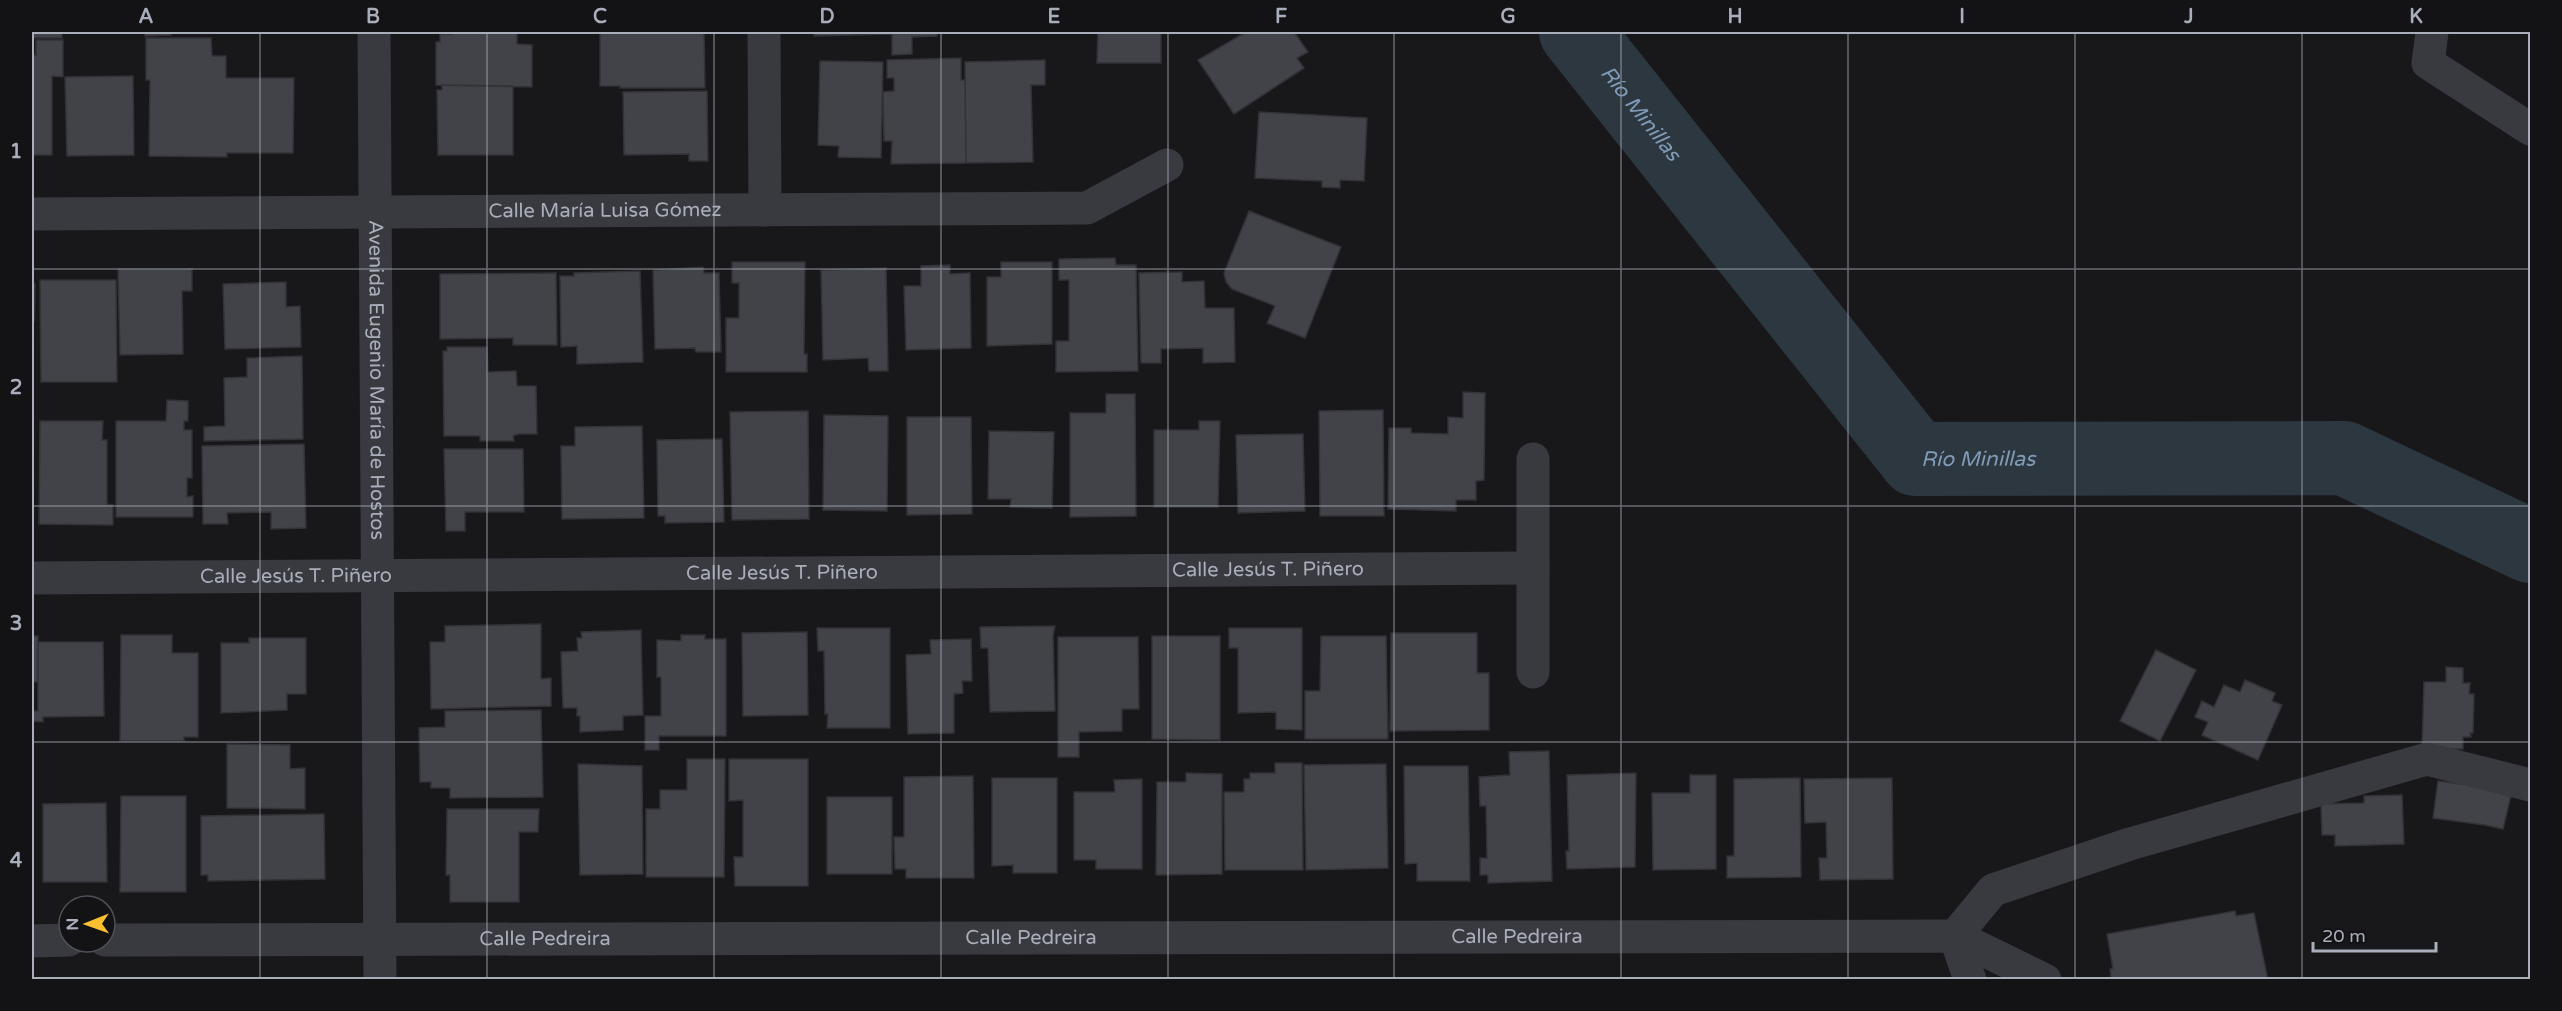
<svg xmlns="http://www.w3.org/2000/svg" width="2562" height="1011" font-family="'Varela Round',sans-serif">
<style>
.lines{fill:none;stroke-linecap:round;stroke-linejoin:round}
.river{stroke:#2d3740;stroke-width:74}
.building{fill:#424348;stroke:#323237;stroke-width:1.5}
.minor{stroke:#393a40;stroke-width:33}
.grid{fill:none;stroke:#aaaebb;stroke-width:1.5;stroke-opacity:0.55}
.labels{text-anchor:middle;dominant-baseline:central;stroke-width:4.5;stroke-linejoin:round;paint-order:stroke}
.street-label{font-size:20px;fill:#aaaebb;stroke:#131316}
.water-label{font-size:21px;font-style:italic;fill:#809bb7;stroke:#131316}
.neatline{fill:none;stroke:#aaaebb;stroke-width:2}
.grid-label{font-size:20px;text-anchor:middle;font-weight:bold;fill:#aaaebb}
</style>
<rect width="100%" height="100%" fill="#18181b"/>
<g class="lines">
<path class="river" id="s1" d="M1576 32 1916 459 2344 458 2530 546"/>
</g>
<path class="building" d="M32 32H62V38H32Z
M145 32H171V35L145 36Z
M453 32H517V44L532 45V87L436 85V42H440V34H453Z
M600 32H704L705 88H620V86H600Z
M814 32H937V36L912 37V54L892 55V34L814 36Z
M1098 32H1161V63H1097Z
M1246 32H1294L1308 52 1297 58 1304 68 1234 114 1198 60Z
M146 38H211L212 56H226V78H294L293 153H227V157L149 156 150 80H146Z
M36 40H63V77L52 76V155H32V54L36 55Z
M961 58V80H965L966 163 891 164 892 141H884L883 92 894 91V78H887V60Z
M1045 60V85H1031L1033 162 966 163 965 62Z
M820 61 883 62 881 158 838 157 839 146 818 145Z
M133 76 134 155 67 156 65 77Z
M442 85 513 86V155H438L437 90H442Z
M707 91 708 161H689V154L624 155 623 92Z
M1259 112 1367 118 1364 181 1340 180V188L1322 187V181L1255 178Z
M1249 211 1341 247 1305 338 1267 323 1275 306 1232 289 1226 282 1224 273Z
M1115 258 1116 265H1136L1138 371 1056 372V341H1069V280H1059V259Z
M732 262H805L804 354H807V372H726V318H739V283H732Z
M1001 262H1052V344L987 346V277H1001Z
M950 265V274L970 273 971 348 906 350 904 286H921V266Z
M703 267 704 273H719L721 352H696L695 348 655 349 653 270Z
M886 268 888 371H869L868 358 823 360 821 270Z
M118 269H192V291H182L183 354 120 355Z
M640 271 643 362 577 364V346L561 347 560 276H574V273Z
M1182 272V282L1204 281 1205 308H1234L1235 362 1203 363V348L1161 349V363H1141L1139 273Z
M556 273 557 345H513V338L440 339V274Z
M40 280H116L117 382H41Z
M286 282V307L300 306 301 347 225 349 223 284Z
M32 284H35L34 322H32Z
M447 347H487L488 372 516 371 517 386H536L537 434H518L513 436 514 441H480V436H444L443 351H447Z
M302 356 303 439 204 441V427L225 426 224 378 247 377V358Z
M1463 392 1485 393 1484 480 1476 481V500H1456V511L1388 509 1389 428H1411V433L1448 434V417L1463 418Z
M1106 394H1135L1136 516 1070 517V413H1106Z
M167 400 188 401V421H184V430H192V478H187V497L193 496V517H116V421H166Z
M1383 410 1384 516H1320L1319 411Z
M808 411 809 519 732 520 730 412Z
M824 415 888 416 887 511 823 510Z
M907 417H971L972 514 907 515Z
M40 421H103L102 440H107V504L113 505V525L39 524Z
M1199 421H1220L1218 507H1154V430H1199Z
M642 426 644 518 562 519 561 446H575V427Z
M989 431 1054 432 1052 508 1010 507 1011 499H988Z
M1303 434 1305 511 1238 513 1236 435Z
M722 439 724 522 665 523V516H658L657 440Z
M304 444 306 528 271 529V512L227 513 228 524H203L202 446Z
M444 449H523L524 512H465V531H446Z
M541 624V679L551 678V706L431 709 430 642H445V626Z
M1055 626 1053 636 1055 711 990 712 988 648H981L980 627Z
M817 628H890V728H827L828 714H825L824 651H818Z
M1229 628H1302V730L1276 729V712L1238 713V648H1229Z
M641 630 643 715 623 716V730L580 732V716H577V708H563L561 652 578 651 577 638H582L581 632Z
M807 632 808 715 743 716 742 633Z
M1391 633H1477V673H1489V730L1390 731Z
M121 635H172V653H198V737H184V741H120Z
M681 635H705V639H726V736H659V750H645V716H661V677H657V640L681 641Z
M32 636H38V682H32Z
M1152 636H1220V740L1152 739Z
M1321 636H1386L1388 739H1305V691H1320Z
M1058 637H1138L1139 709H1122V731L1079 732V757H1058Z
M249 638H306V694H287V710L221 713V643H249Z
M971 639 972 681H962L963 693 954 694V733L908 734 906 655 931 654 930 640Z
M38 642H103L104 716 43 717V722L32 721V711H38Z
M2156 650 2196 670 2160 741 2120 721Z
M2446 667 2463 668V683H2470L2469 694H2474L2473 733H2470L2471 737H2463V749L2422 748 2424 682H2446Z
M2245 680 2275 693 2272 701 2282 705 2258 760 2202 735 2208 722 2195 717 2202 701 2214 707 2224 685 2240 692Z
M541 710 543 797 450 798V788H431V782H420L419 728 445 727V711Z
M227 744 290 745V769L305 768V809L227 808Z
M1549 751 1552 881 1488 883V875H1480V858H1487L1486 806H1480L1479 777 1510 775 1509 752Z
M687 759H725L724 877H646V809H660V790H687Z
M729 759H808V886H735L734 857H743V800L729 801Z
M1275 763H1302L1303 870H1225L1224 792H1244V779H1250V773H1275Z
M578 764 642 766 643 874 580 875Z
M1386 764 1388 868 1306 870 1304 765Z
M1404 766H1468L1470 881H1417V863L1405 864Z
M1186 773 1222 774V874L1156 875 1157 782H1186Z
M1636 773 1635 867 1567 869 1566 851H1569L1567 775Z
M1690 775H1716V869L1653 870 1652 793H1690Z
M973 776 974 878H906V869H895L894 837H904V777Z
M992 778H1057V873H1013V865L992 866Z
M1800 778 1801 877 1727 878V856H1734V779Z
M1892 778 1893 879 1820 880 1819 858H1827L1826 822 1805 823 1804 779Z
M1142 779V869H1096V860H1074V792H1115L1114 780Z
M2438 781 2512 791 2503 829 2485 825 2433 818Z
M2402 795 2404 844 2335 846V835H2322L2321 804 2364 803V796Z
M121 796H186V892H120Z
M827 797H892V874H827Z
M106 803 107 882H43V804Z
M447 809H539L538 832H519V902H450V875H446Z
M324 814 325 879 208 881V875H201V816Z
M2235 911 2236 916 2254 913 2268 980H2105L2111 978 2110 969H2113L2107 934Z
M303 978V980H203V979Z"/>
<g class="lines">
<g class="minor">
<path id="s2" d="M374 32 380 980"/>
<path d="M764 32 765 210"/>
<path d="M2432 32 2428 63 2530 129"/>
<path id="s3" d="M32 214 1087 208 1167 165"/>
<path id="s4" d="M32 578 1533 568"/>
<path d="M1533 672V459"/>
<path d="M1955 936 1993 890 2130 844 2427 759 2530 785"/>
<path d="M1955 936 1970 980"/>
<path id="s5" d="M105 940 1955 936 2045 980"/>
<path d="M32 941 69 940"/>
</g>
</g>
<path class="grid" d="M260 32V980M487 32V980M714 32V980M941 32V980M1168 32V980M1394 32V980M1621 32V980M1848 32V980M2075 32V980M2302 32V980M32 269H2530M32 506H2530M32 742H2530"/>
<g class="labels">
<g class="street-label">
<text stroke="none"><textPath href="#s3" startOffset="573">Calle María Luisa Gómez</textPath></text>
<text stroke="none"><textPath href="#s2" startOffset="348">Avenida Eugenio María de Hostos</textPath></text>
<text stroke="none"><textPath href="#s4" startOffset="1236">Calle Jesús T. Piñero</textPath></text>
<text stroke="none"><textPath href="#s4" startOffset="750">Calle Jesús T. Piñero</textPath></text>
<text stroke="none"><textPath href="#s4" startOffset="264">Calle Jesús T. Piñero</textPath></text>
<text stroke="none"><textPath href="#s5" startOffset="1412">Calle Pedreira</textPath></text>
<text stroke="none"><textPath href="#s5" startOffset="440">Calle Pedreira</textPath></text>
<text stroke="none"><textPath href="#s5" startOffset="926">Calle Pedreira</textPath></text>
</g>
<g class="water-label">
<text stroke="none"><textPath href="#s1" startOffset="104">Río Minillas</textPath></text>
<text stroke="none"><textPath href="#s1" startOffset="608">Río Minillas</textPath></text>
</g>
</g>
<rect width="2562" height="1011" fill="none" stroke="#131316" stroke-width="66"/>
<g transform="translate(87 924) rotate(269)"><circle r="28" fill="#131316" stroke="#4f5158" stroke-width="1.5"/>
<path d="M0-4.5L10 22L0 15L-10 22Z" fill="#fbc030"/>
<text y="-9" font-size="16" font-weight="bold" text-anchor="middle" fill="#aaaebb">N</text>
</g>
<path d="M2313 942v9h123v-9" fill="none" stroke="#aaaebb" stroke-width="3"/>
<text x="2322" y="942" font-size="18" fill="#aaaebb" stroke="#131316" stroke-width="4.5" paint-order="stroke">20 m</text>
<rect x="33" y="33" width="2496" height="945" class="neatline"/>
<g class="grid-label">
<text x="146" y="23">A</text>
<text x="373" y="23">B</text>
<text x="600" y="23">C</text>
<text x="827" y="23">D</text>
<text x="1054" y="23">E</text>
<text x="1281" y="23">F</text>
<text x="1508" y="23">G</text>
<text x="1735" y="23">H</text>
<text x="1962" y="23">I</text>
<text x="2189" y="23">J</text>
<text x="2416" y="23">K</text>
<text x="16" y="158">1</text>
<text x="16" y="394">2</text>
<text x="16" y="630">3</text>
<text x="16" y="867">4</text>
</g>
</svg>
